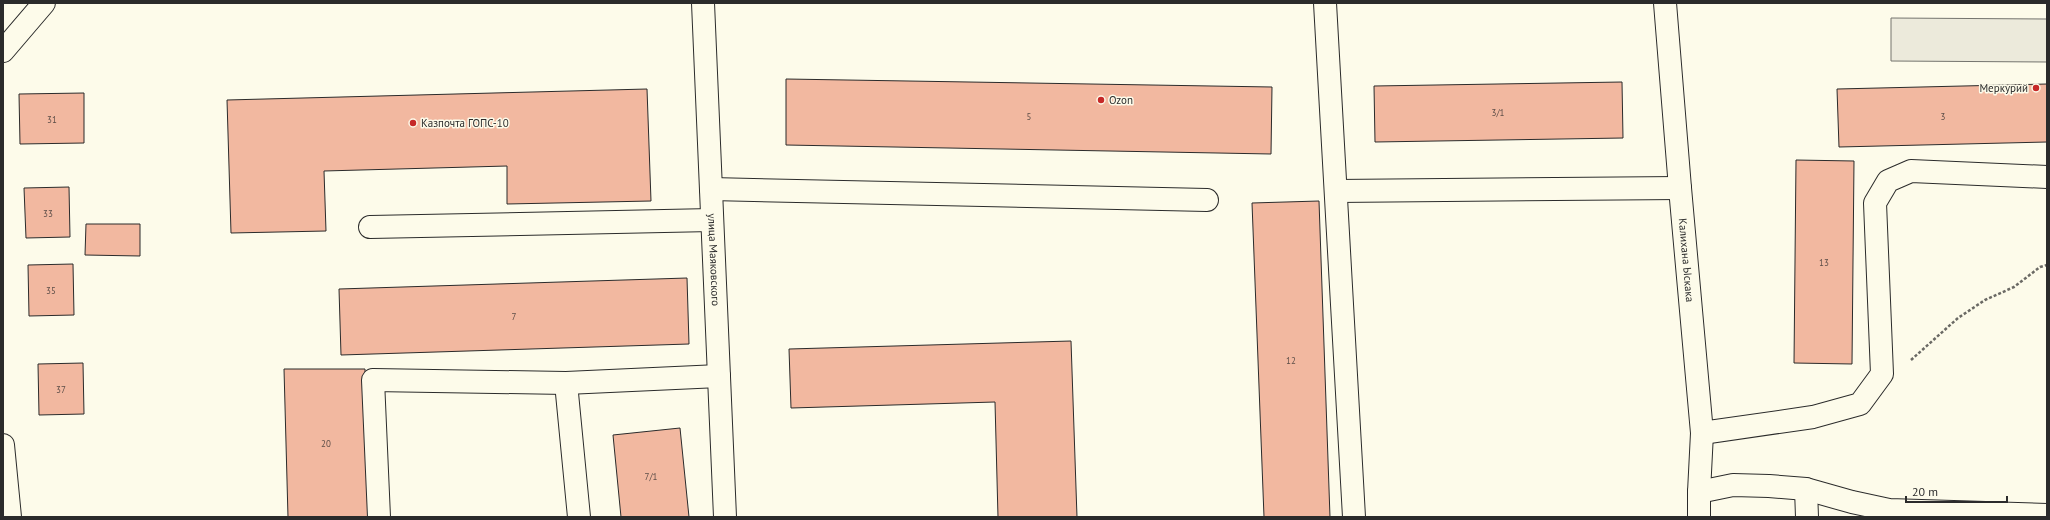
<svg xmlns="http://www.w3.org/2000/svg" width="2050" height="520" font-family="'PT Sans',sans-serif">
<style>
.parking{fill:#eceadb;stroke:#74746e}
.building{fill:#f2b8a0;stroke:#2b2b2b}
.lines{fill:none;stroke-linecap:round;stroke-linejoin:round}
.minor-casing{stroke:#2b2b2b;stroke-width:24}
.path{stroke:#6a6964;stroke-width:2.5;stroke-dasharray:3 2;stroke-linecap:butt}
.minor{stroke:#fdfbea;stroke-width:22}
.poi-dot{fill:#c62828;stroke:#fdfbea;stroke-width:1.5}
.labels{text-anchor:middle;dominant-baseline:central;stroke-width:3;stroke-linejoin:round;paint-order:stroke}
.number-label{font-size:9px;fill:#5d4e48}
.poi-label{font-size:11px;fill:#2b2b2b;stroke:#fdfbea;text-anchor:start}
.street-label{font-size:11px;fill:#2b2b2b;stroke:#fdfbea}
</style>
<rect width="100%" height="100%" fill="#fdfbea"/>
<path class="parking" d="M1891 18 2047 19V62L1891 61Z"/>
<path class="building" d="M786 79 1272 87 1271 154 786 145Z
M1622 82 1623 138 1375 142 1374 86Z
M2047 84V142L1839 147 1837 89Z
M647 89 651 201 507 204V166L324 171 326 231 231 233 227 100Z
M84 93V143L20 144 19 94Z
M1796 160 1854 161 1852 364 1794 363Z
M69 187 70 237 26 238 24 188Z
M1319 201 1330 517H1264L1252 203Z
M86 224H140V256L85 255Z
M73 264 74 315 29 316 28 265Z
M687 278 689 344 341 355 339 289Z
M1071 341 1077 517H998L995 402 791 408 789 349Z
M83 363 84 414 39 415 38 364Z
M284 369H365L368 517H288Z
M680 428 689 517H621L613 435Z"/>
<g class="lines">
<defs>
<g id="minor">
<path id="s1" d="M703 3 725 517"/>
<path d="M1325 3 1354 517"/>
<path id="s2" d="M1665 3 1680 188 1702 433 1699 492V517"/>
<path d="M3 51 44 3"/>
<path d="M711 189 1207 200"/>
<path d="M1336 191 1680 188"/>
<path d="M370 227 712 220"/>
<path d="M566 383 579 517"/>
<path d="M1702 433 1813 417 1860 404 1882 374 1875 203 1888 181 1911 171 2047 177"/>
<path d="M3 445 10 517"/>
<path d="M1806 489 1807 517"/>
<path d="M1699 492 1733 485 1769 486 1806 489 1852 502 1889 510 2047 515"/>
<path d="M379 517 373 380 566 383 719 376"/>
</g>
</defs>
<use href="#minor" class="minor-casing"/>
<path class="path" d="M1911 360 1958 318 1985 300 2014 287 2040 267 2047 265"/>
<use href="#minor" class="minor"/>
</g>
<g class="poi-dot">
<circle cx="2036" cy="88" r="4"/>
<circle cx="1101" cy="100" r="4"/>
<circle cx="413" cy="123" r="4"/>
</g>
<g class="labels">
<g class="number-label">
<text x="1498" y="112">3/1</text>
<text x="1029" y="116">5</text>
<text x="1943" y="116">3</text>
<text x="52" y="119">31</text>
<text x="48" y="213">33</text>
<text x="1824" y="262">13</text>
<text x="51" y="290">35</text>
<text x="514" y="316">7</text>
<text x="1291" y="360">12</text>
<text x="61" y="389">37</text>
<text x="326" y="443">20</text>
<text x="651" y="476">7/1</text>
</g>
<g class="poi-label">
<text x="2028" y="88" text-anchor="end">Меркурий</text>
<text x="1109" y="100">Ozon</text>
<text x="421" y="123">Казпочта ГОПС-10</text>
</g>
<g class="street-label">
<text stroke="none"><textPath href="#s1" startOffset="257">улица Маяковского</textPath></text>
<text stroke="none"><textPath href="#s2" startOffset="258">Калихана Ыскака</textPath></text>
</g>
</g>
<rect width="2050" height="520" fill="none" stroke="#2b2b2b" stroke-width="8"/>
<path d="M1906 496v6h101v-6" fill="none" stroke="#2b2b2b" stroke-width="2"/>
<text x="1912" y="496" font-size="12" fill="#2b2b2b" stroke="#fdfbea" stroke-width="3" paint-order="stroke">20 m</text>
</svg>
